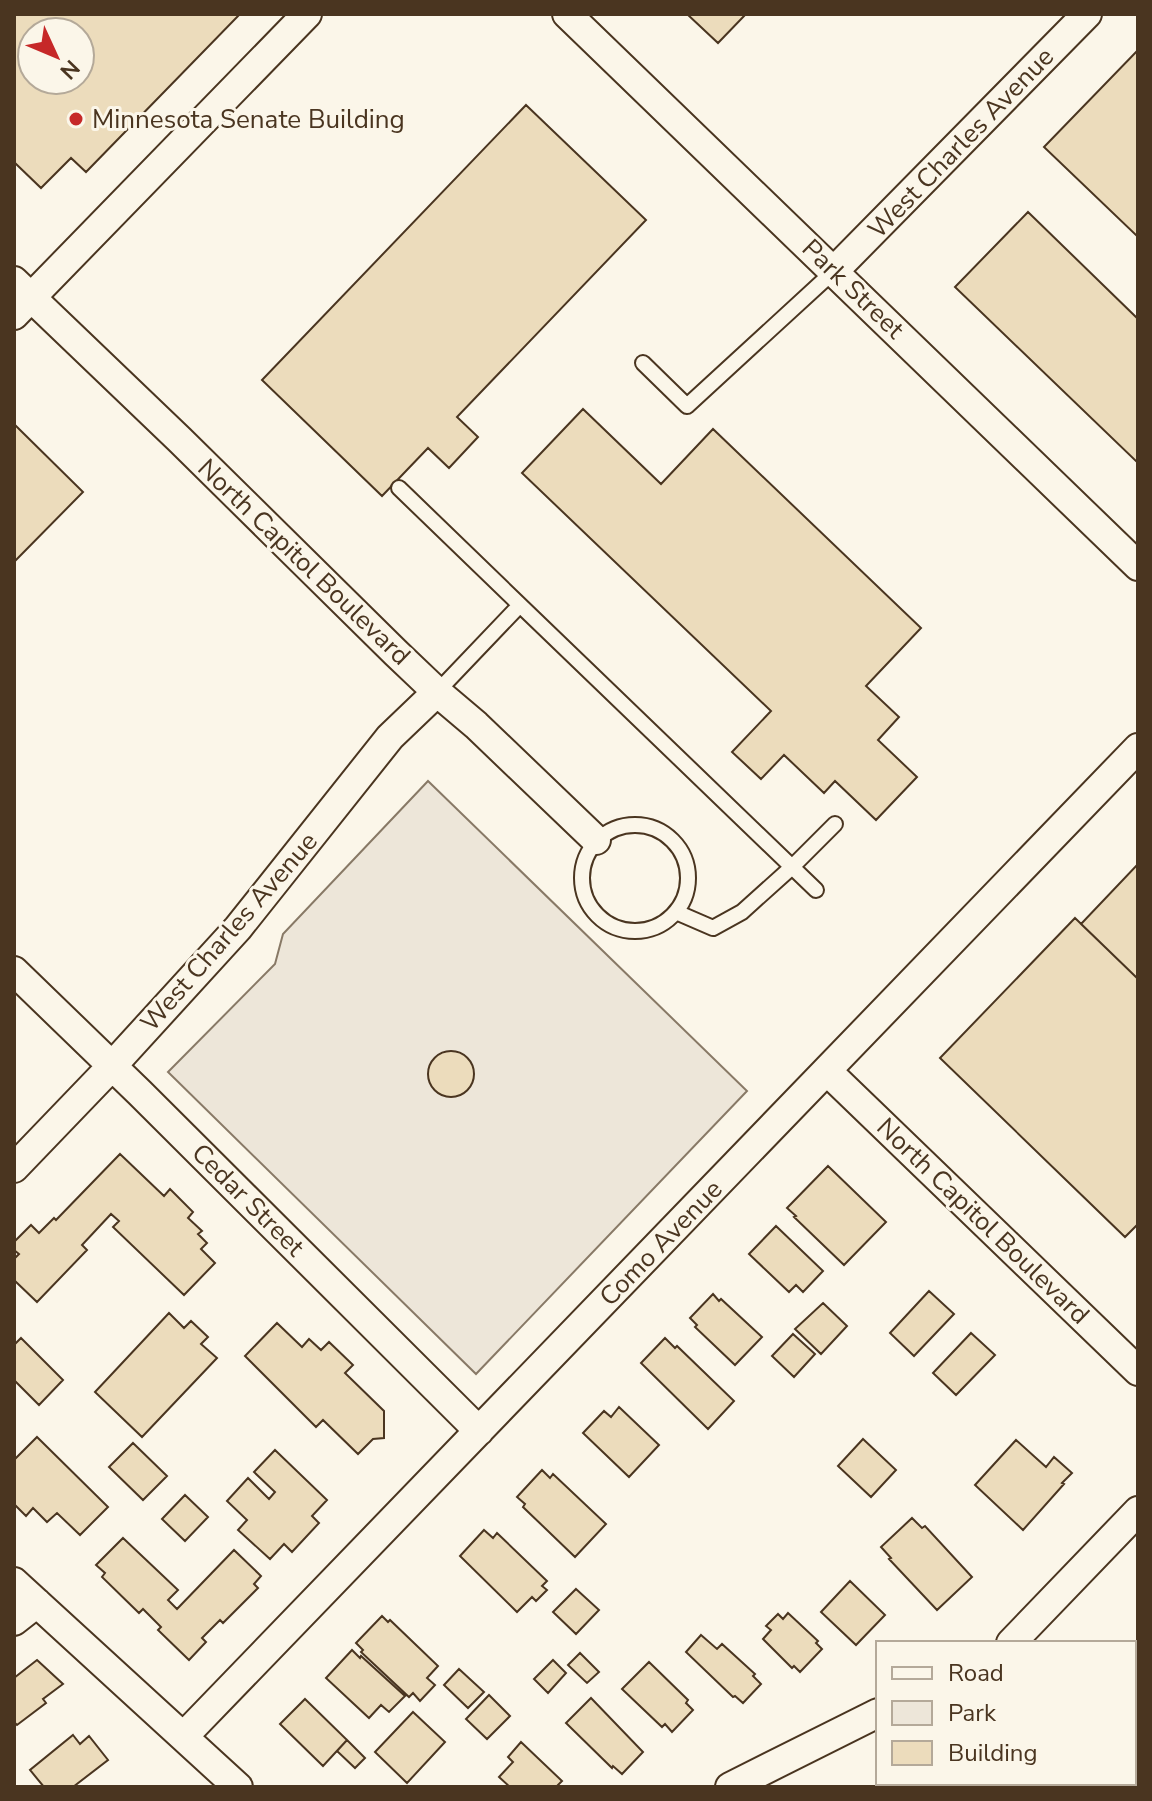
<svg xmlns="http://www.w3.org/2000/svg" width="1152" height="1801" font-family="'Nunito Sans',sans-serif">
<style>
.green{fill:#ede6d9;stroke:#887966;stroke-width:2}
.building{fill:#ecdcbc;stroke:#4a3520;stroke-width:2;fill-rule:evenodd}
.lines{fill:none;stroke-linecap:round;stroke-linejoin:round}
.lane-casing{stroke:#4a3520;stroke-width:18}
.street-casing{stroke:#4a3520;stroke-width:32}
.lane{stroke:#fbf6e9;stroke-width:14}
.street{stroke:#fbf6e9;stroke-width:28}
.poi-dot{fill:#c62828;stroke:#fbf6e9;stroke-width:3}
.labels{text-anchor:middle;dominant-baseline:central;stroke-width:6;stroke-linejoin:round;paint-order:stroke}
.poi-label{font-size:26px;fill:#4a3520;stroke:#fbf6e9;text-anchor:start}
.street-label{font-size:26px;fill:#4a3520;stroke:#fbf6e9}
</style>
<rect width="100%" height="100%" fill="#fbf6e9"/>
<path class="green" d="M428 781 747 1091 476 1374 168 1072 275 964 283 934Z"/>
<path class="building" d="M14 14H240L86 172 71 158 41 188 14 162ZM32 32H80V80H32Z
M687 14H746L718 43Z
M1138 50V237L1044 147Z
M526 105 646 220 457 417 478 437 449 468 428 448 382 496 262 380Z
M1028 212 1138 319V463L955 287Z
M583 409 661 484 713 429 921 628 866 686 899 717 878 740 917 777 876 820 835 781 824 793 784 755 761 779 732 752 771 711 522 473Z
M14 424 83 492 14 562Z
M1138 864V979L1081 924Z
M1075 918 1138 979V1224L1125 1237 940 1058Z
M428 1074a23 23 0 1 1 46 0a23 23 0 1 1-46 0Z
M120 1154 164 1196 170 1189 193 1212 188 1218 202 1231 198 1234 207 1243 201 1249 215 1263 184 1295 113 1227 119 1221 111 1214 82 1245 87 1250 37 1302 14 1280V1259L19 1254 14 1250V1242L31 1225 39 1233 54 1218 56 1220Z
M828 1166 886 1222 844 1265 794 1217 796 1216 787 1208Z
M776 1226 823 1271 803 1292 796 1285 789 1292 749 1254Z
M929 1291 954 1314 914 1356 890 1333Z
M713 1294 719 1301 721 1299 762 1337 735 1365 695 1327 697 1325 690 1318Z
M823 1303 847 1326 821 1354 795 1329Z
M169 1313 184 1328 191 1321 208 1337 201 1344 217 1358 142 1437 95 1392Z
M277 1323 302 1347 309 1339 321 1350 329 1342 353 1365 345 1373 384 1411V1438L373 1439 358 1454 323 1420 316 1427 245 1356Z
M971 1333 995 1355 956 1395 933 1373Z
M793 1334 815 1354 794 1377 772 1356Z
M21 1338 63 1380 39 1405 14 1380V1345Z
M665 1338 675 1348 677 1346 734 1401 708 1429 641 1363Z
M619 1407 659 1445 629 1477 583 1433 604 1411 611 1417Z
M37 1437 108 1507 80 1535 57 1513 47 1522 33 1508 26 1516 14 1504V1460Z
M863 1439 896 1470 871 1497 838 1466Z
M1016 1440 1046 1467 1054 1457 1072 1473 1062 1483 1064 1484 1023 1530 975 1485Z
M133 1443 167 1476 143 1500 109 1467Z
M275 1450 327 1500 312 1516 319 1523 292 1552 284 1544 270 1559 238 1530 247 1520 227 1501 248 1478 269 1499 275 1492 254 1472Z
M542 1470 550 1478 553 1474 606 1524 575 1557 523 1507 525 1504 517 1497Z
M185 1495 208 1517 185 1541 162 1519Z
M912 1518 922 1528 925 1526 972 1577 937 1610 889 1559 891 1558 881 1547Z
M484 1530 493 1538 497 1533 547 1581 542 1586 547 1590 536 1601 532 1597 517 1612 460 1556Z
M123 1538 178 1590 168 1600 177 1609 234 1550 261 1576 254 1584 258 1588 223 1623 220 1620 202 1638 206 1642 189 1660 158 1630 161 1627 143 1609 139 1613 102 1577 105 1573 96 1565Z
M850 1581 885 1615 856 1645 821 1612Z
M576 1589 599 1610 576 1634 553 1612Z
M788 1613 818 1641 816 1643 822 1649 800 1672 794 1666 792 1668 763 1639 771 1630 766 1626 778 1614 783 1619Z
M382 1616 388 1622 390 1620 438 1666 427 1678 435 1685 420 1701 413 1693 409 1697 361 1652 363 1650 356 1643Z
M701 1635 717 1649 722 1644 755 1674 753 1676 761 1684 743 1703 735 1696 733 1697 686 1652Z
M352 1650 360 1658 361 1656 405 1696 389 1712 381 1705 369 1718 326 1678Z
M580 1653 599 1672 587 1683 568 1665Z
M37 1660 63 1684 43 1699 46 1703 17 1725 14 1722V1678Z
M553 1660 566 1673 548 1693 534 1679Z
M649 1662 688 1700 686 1703 693 1710 672 1732 665 1724 662 1727 622 1689Z
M459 1669 484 1692 468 1708 444 1685Z
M489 1695 510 1716 487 1739 466 1719Z
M591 1698 643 1752 622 1774 613 1766 612 1768 566 1723Z
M305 1699 347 1740 323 1766 280 1724Z
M413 1712 445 1742 407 1783 375 1752Z
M73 1735 80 1744 89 1736 108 1760 73 1787H44L30 1770Z
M347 1740 365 1758 355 1768 337 1751Z
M521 1742 562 1781 556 1787H510L499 1777 513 1762 508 1757Z
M964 1783H1004L1007 1787H966Z"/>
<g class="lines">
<defs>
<path id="lane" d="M643 363 687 406 834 271
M399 488 520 605 437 692
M520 605 816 890
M582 878a53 53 0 1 1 106 0a53 53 0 1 1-106 0Z
M676 912 713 928 742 912 792 867 835 824"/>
<path id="street" d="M567 14 1138 566
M834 271 1087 14
M14 281 180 440 396 653 437 692 476 725 596 840
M14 315 307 14
M14 971 140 1093 479 1431
M827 1071 1138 1371
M14 1168 112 1066 238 928 390 737 437 692
M14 1582 238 1787
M14 1621 37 1603
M1011 1643 1138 1511
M184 1736 1138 748
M1130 1783 1134 1787
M730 1787 878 1713"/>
</defs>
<use href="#lane" class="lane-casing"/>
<use href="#street" class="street-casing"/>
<use href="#lane" class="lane"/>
<use href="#street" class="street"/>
</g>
<circle class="poi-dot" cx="76" cy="119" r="8"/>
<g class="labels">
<g class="poi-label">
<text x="92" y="119">Minnesota Senate Building</text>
</g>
<g class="street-label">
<text transform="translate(961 143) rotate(-46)">West Charles Avenue</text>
<text transform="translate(853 289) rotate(44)">Park Street</text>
<text transform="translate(304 562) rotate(44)">North Capitol Boulevard</text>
<text transform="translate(229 932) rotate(-49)">West Charles Avenue</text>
<text transform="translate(248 1200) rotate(45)">Cedar Street</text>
<text transform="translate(983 1221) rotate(44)">North Capitol Boulevard</text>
<text transform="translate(661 1243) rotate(-46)">Como Avenue</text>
</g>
</g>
<rect width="1152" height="1801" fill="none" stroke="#4a3520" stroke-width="32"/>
<rect x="876" y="1641" width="260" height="144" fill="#fbf6e9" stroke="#b4a999" stroke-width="2"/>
<rect x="892" y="1667" width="40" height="12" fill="#fbf6e9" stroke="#b4a999" stroke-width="2"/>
<text x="948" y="1681" font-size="24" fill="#4a3520">Road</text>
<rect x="892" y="1701" width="40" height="24" fill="#ede6d9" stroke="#b4a999" stroke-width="2"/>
<text x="948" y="1721" font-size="24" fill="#4a3520">Park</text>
<rect x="892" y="1741" width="40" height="24" fill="#ecdcbc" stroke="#b4a999" stroke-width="2"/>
<text x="948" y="1761" font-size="24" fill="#4a3520">Building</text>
<g transform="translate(56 56) rotate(134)"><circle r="38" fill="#fbf6e9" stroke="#b4a999" stroke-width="2"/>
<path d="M0-6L14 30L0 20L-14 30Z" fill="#c62828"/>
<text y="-12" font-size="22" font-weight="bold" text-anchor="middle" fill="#4a3520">N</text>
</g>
</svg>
